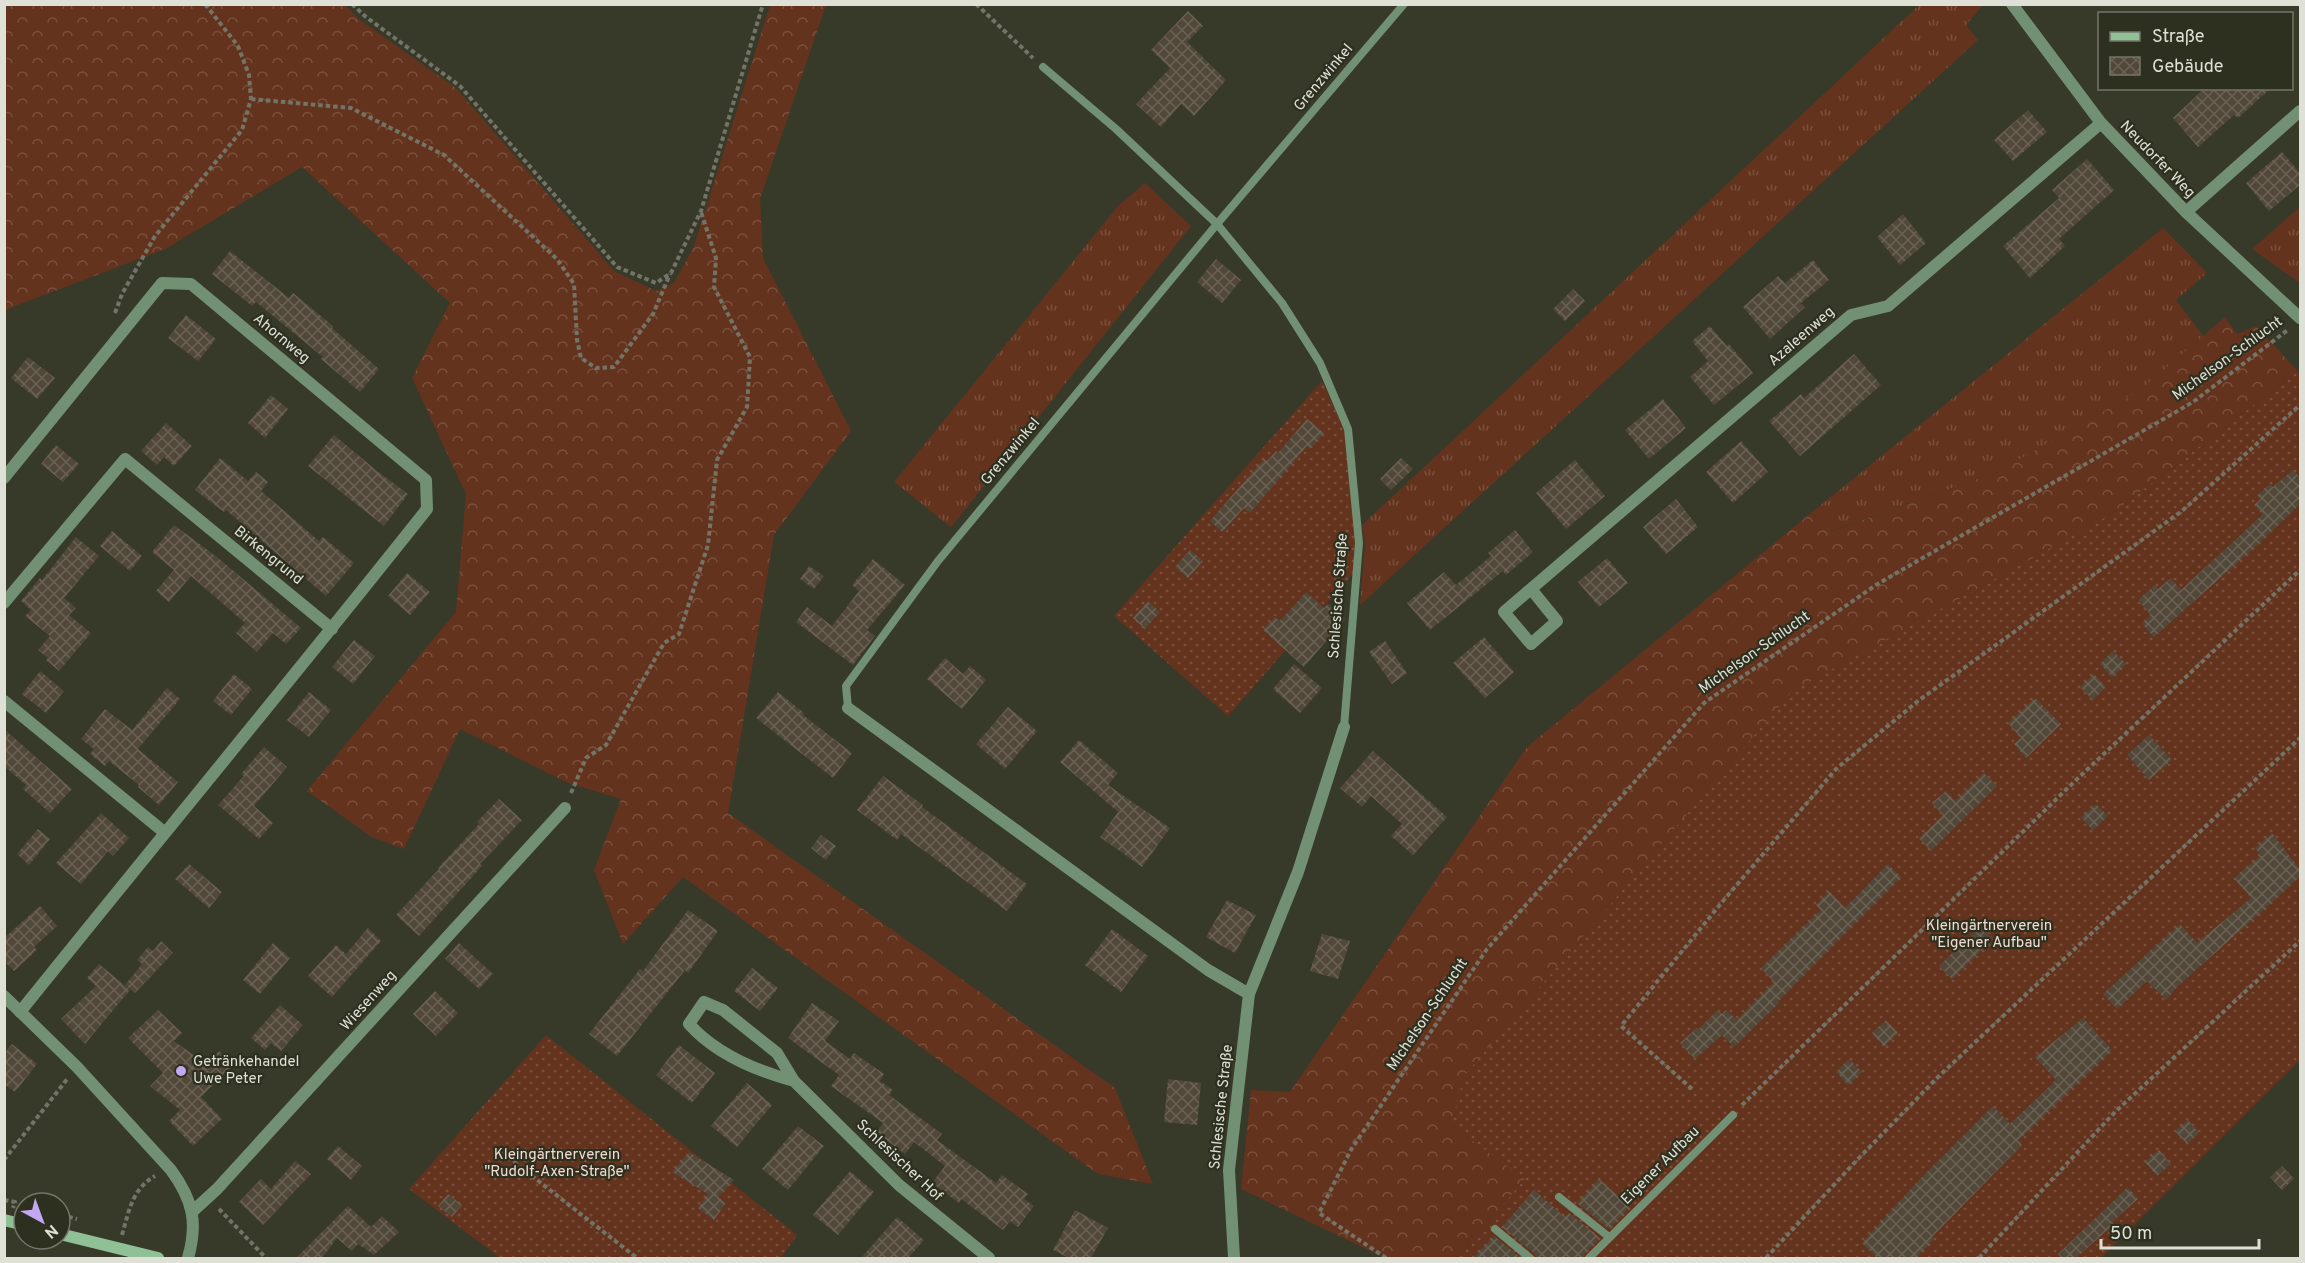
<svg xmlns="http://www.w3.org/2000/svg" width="2305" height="1263" font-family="Overpass,sans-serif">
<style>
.grass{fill:url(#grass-tufts)}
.forest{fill:url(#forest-crowns)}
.garden{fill:url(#garden-dots)}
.building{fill:url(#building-cross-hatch)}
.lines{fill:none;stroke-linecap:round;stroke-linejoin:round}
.path{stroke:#737467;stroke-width:4;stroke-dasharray:4.5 3;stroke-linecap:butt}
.lane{stroke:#719074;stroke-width:8}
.street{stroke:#719074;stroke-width:12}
.secondary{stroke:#90c196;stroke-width:12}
.poi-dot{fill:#c2a8f3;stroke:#2d2f1f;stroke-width:2}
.labels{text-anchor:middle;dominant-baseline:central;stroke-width:4.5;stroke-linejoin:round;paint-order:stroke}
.street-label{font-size:15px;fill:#dfe0d6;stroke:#2d2f1f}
.park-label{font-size:15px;fill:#f3dbd1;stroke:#2d2f1f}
.poi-label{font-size:15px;fill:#dfe0d6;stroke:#2d2f1f;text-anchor:start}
</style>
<defs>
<pattern id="grass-tufts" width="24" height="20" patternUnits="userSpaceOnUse" patternTransform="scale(1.5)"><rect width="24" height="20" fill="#64331d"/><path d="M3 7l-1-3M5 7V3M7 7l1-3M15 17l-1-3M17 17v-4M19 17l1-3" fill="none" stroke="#7a503d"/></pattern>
<pattern id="forest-crowns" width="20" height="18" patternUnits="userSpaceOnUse" patternTransform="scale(1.5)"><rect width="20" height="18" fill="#64331d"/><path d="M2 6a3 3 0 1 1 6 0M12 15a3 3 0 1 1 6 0" fill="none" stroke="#7a503d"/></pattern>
<pattern id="garden-dots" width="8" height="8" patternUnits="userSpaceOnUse" patternTransform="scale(1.5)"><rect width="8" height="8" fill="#64331d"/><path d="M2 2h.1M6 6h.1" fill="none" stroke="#7a503d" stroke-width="1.8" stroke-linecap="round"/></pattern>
<pattern id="building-cross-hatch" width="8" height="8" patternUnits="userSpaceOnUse" patternTransform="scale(1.5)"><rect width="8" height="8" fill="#524839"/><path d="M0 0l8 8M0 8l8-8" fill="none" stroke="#6a6255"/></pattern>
</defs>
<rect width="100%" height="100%" fill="#373929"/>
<path class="grass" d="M1919 5H1983L1966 25 1978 40 1360 605 1365 544 1362 525Z
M1145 183 1191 226 951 527 894 482 1118 206Z
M2300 207V283L2252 249Z
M2163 228 2207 273 2176 300 2204 337 2139 391 1997 472 1828 532 1811 513Z"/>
<path class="forest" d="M5 4 345 5 360 20 456 88 614 271 656 291 674 283 694 246 770 5H826L760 199 763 258 851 431 774 535 728 813 1115 1088 1153 1184 1098 1174 683 877 623 944 594 870 621 799 568 783 460 729 404 849 372 837 307 791 456 612 466 494 412 378 450 303 302 167 165 249 10 308 5 312Z
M2225 317 2237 334 2256 326 2298 371 2110 515 1451 1125 1526 1179 1457 1258H1385L1241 1189 1251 1090 1290 1092 1527 747 1811 513 1829 532 1997 472 2139 391Z"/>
<path class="garden" d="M2298 371 2300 373V1060L2101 1258H1457L1525 1179 1451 1125 1464 1076 1791 692 2110 515Z
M1322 381 1344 428 1356 543 1355 571 1228 716 1114 616Z
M546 1035 797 1235 781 1258H500L409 1189Z"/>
<path class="building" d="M1188 11 1203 26 1187 42 1226 80 1194 116 1181 104 1161 127 1136 104 1170 68 1151 50Z
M2205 88H2271L2238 118 2234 115 2198 147 2173 118Z
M2028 110 2047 132 2013 161 1994 140Z
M2282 152 2301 174V184L2269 211 2246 183Z
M2087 159 2114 190 2059 239 2065 246 2030 278 2003 246 2059 198 2052 190Z
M1903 214 1926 243 1900 265 1877 237Z
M230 251 289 298 293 293 333 326 332 328 379 369 360 392 321 359 323 357 256 302 252 306 212 274Z
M1216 259 1241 280 1222 303 1197 282Z
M1813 260 1829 280 1801 303 1805 307 1770 339 1743 307 1778 276 1785 283Z
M1573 289 1585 301 1565 321 1553 309Z
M186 315 216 339 198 361 168 338Z
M1710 326 1727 346 1729 344 1753 373 1714 405 1690 377 1708 361 1692 341Z
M1854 354 1881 385 1800 456 1769 421 1801 394 1804 398Z
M28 357 55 378 37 399 11 378Z
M271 395 288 409 265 438 248 423Z
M1663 399 1686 428 1649 459 1625 430Z
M1307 419 1324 433 1310 449 1307 446 1250 513 1244 508 1222 532 1210 521 1264 459 1267 461 1276 451 1278 453Z
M166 423 192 446 174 466 164 457 157 465 141 451Z
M334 435 377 471 408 494 384 526 308 466Z
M1741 441 1768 472 1733 503 1706 472Z
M56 445 79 464 63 482 41 464Z
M220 458 248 481 256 472 268 482 261 491 319 541 323 537 354 563 326 596 226 510 224 512 195 490Z
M1401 458 1413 469 1391 490 1380 479Z
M1575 460 1605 496 1566 529 1536 493Z
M2293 470 2301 479V503L2256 546 2154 637 2142 624 2151 615 2138 600 2155 585 2158 589 2171 578 2181 590 2261 516 2262 514 2254 505 2261 499 2257 496 2270 484 2273 487Z
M1676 499 1698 527 1666 554 1643 527Z
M174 525 217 557 301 628 286 644 273 633 257 652 236 633 245 623 191 576 169 602 156 591 174 570 152 552Z
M1515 530 1533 552 1506 575 1503 571 1430 630 1407 603 1444 572 1456 585 1491 556 1488 553Z
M112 531 142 556 130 571 100 546Z
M76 537 99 556 64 598 76 608 69 615 91 633 59 671 46 660 48 658 38 650 50 636 25 616 31 610 21 601 40 578 42 580Z
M1190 550 1203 561 1188 578 1175 567Z
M1607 558 1628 583 1599 607 1578 582Z
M873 559 905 585 867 630 875 636 853 665 796 622 807 607 832 626 859 591 852 585Z
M809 566 824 576 814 589 800 579Z
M407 573 430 592 410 615 388 596Z
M1306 592 1324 608 1328 604 1345 619 1304 667 1263 630 1275 617 1280 621Z
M1148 601 1160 612 1145 629 1133 618Z
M1484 637 1514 672 1485 698 1453 663Z
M354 640 375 656 353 684 332 667Z
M1385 641 1407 673 1392 684 1369 652Z
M2113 651 2126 664 2112 677 2100 664Z
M945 658 963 674 970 666 986 680 962 709 927 679Z
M1294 664 1322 688 1300 713 1273 689Z
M40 671 64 691 46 713 22 694Z
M234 674 252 689 231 715 213 701Z
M2094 674 2106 687 2093 700 2080 687Z
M167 688 180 699 138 749 178 782 159 805 138 787 139 785 109 761 105 766 90 754 94 749 81 739 105 709 132 730Z
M309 692 331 710 309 737 287 720Z
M778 692 804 713 803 715 852 753 833 778 756 718Z
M2035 698 2061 724 2026 758 2014 744 2021 738 2008 723Z
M1008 707 1037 731 1005 769 976 744Z
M4 729 72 789 50 813 23 789 26 785 4 766Z
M2149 735 2172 760 2149 780 2127 755Z
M1079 740 1118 773 1108 785 1170 828 1142 867 1100 837 1118 812 1060 762Z
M264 747 287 767 254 806 273 823 259 839 218 805 244 776 241 774Z
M1373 751 1447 817 1413 855 1391 836 1402 824 1371 796 1362 807 1340 788Z
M1984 773 1997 786 1931 851 1919 838 1943 815 1932 803 1946 791 1955 801Z
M883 776 923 805 922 807 1027 884 1007 911 901 834 897 840 857 810Z
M499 799 522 820 480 864 482 866 419 936 396 915 439 869 438 868 479 824 477 822Z
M2096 804 2108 816 2093 830 2081 817Z
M101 813 129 838 113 856 108 851 81 884 56 863Z
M38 829 50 839 29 865 17 854Z
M2272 833 2301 871V876L2177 987 2166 1000 2147 981 2117 1009 2103 994 2180 924 2197 943 2251 898 2234 878 2261 855 2255 848Z
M821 835 836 846 826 860 811 848Z
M189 864 222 892 209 908 175 879Z
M1888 864 1901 877 1778 1001 1779 1003 1734 1047 1722 1035 1695 1059 1680 1043 1697 1028 1699 1029 1717 1010 1722 1014 1726 1010 1737 1020 1774 982 1761 968 1821 910 1816 905 1829 891 1845 908Z
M1227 900 1256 915 1235 953 1206 937Z
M40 906 57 926 34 947 37 950 14 971 4 961V938Z
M688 910 718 931 688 973 685 970 617 1056 589 1034 640 969 643 971Z
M1980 926 1993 939 1952 979 1939 966Z
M368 928 381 941 332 997 308 976 336 945 346 954Z
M1112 929 1148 956 1121 992 1085 965Z
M1322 934 1350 941 1338 979 1310 971Z
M161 941 173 953 135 993 125 985 142 964 137 960 148 947 153 951Z
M273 943 290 958 260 994 243 980Z
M459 943 493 974 479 989 445 959Z
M99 964 130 990 85 1044 61 1019 96 986 87 978Z
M752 968 778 988 760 1011 734 991Z
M435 991 458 1013 436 1036 413 1014Z
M812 1003 839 1021 825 1041 850 1059 854 1053 884 1074 880 1081 893 1090 889 1095 942 1134 937 1140 996 1183 1002 1175 1028 1194 1024 1199 1034 1206 1018 1227 1010 1221 1003 1230 961 1199 959 1203 932 1183 945 1166 914 1142 905 1154 876 1132 883 1123 831 1086 839 1075 788 1038Z
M280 1005 303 1025 281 1051 271 1043 265 1050 251 1038Z
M158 1010 182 1033 174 1041 206 1064 219 1051 233 1065 201 1097 222 1119 193 1146 169 1121 180 1110 150 1086 163 1073 128 1038Z
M2083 1018 2112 1050 2018 1141 2022 1145 1932 1237 1934 1239 1916 1258H1877L1862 1243 1919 1180 1993 1106 2010 1124 2056 1080 2035 1057Z
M1886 1020 1898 1033 1884 1047 1872 1033Z
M12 1044 37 1064 15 1092 4 1084V1054Z
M679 1045 715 1073 692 1103 656 1075Z
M1849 1059 1862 1072 1848 1085 1836 1072Z
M1168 1079 1201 1083 1197 1125 1164 1122Z
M747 1083 772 1105 737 1147 711 1126Z
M2188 1120 2199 1133 2187 1144 2175 1131Z
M798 1126 824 1146 788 1190 762 1169Z
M338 1146 362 1166 351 1180 327 1159Z
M2159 1150 2171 1164 2157 1176 2145 1162Z
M689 1152 734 1180 718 1197 726 1203 714 1220 698 1208 708 1194 672 1172Z
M295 1161 311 1174 263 1225 239 1202 261 1179 271 1189Z
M2282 1166 2294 1179 2282 1190 2270 1177Z
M850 1171 874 1192 838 1235 813 1215Z
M1599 1179 1630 1207 1609 1229 1577 1203Z
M2128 1187 2138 1199 2112 1222 2114 1224 2076 1258H2062L2058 1254Z
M1534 1190 1565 1217 1569 1213 1600 1238 1585 1253 1583 1258H1536L1534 1253 1502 1227Z
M448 1194 462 1205 452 1217 438 1206Z
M348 1206 371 1227 382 1216 399 1232 374 1255 358 1244 352 1251 337 1238 322 1258H296Z
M1075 1210 1108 1228 1091 1258H1069L1053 1250Z
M897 1217 924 1240 908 1258H861Z
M1494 1236 1521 1258H1473Z"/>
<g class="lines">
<path class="path" d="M352 4 366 17 460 86 617 267 656 283 671 273 701 211 763 4
M976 4 1033 58
M251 99 351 108 444 155 557 259 574 284 577 340 581 358 596 368 614 367 653 314 670 274
M115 313 122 294 155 236 242 130 251 99 249 75 238 46 205 4
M571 793 586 758 606 745 664 643 679 634 708 545 717 460 747 407 750 357 714 287 716 258 701 212
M1692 1089 1621 1026 1723 901 1836 769 1918 701 2182 511 2300 405
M1742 1105 2075 781 2300 570
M496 1148 637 1258
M4 1160 68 1078
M4 1200 15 1202 13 1208
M219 1209 266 1258
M65 1221 66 1216 77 1219
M122 1235C129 1211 132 1189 155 1176
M29 1241 48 1245
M1386 1258 1319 1213 1352 1148 1487 949 1704 703 1876 585 2193 402 2289 329
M1766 1258 1857 1160 1938 1077 2300 738
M1979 1258 2115 1112 2300 941"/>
<path class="lane" d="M1043 67 1116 129 1217 224 1282 303 1320 363 1348 429 1359 543 1344 727
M848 708 846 686 938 561 1217 224 1404 4
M1559 1197 1609 1237
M1495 1229 1530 1258
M1589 1258 1733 1115"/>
<path class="street" d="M2012 4 2101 123 2186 212 2300 318
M2186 212 2300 111
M4 478 162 283 191 284 426 480 427 509C293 678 155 844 20 1012
M1531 589 1557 621 1531 644 1504 612 1851 315 1888 306 2101 123
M4 603 125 459 332 629
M4 701 164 832
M848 708 1208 970 1249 994 1229 1170 1234 1258
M1249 994 1298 872 1344 727
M4 996 77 1067 171 1170C193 1200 198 1223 188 1258
M794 1081C757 1071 715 1053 689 1024L704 1002 723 1010 777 1053 794 1081 899 1185 989 1258
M193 1211 217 1189 565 808"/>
<path class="secondary" d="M4 1220 24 1225
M60 1234 158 1258"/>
</g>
<circle class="poi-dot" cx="181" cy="1071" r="6"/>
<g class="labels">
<g class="street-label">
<text transform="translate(1324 78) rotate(-50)">Grenzwinkel</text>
<text transform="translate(2157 160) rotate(46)">Neudorfer Weg</text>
<text transform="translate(1802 337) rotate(-41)">Azaleenweg</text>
<text transform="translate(281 339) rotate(40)">Ahornweg</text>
<text transform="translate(2228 359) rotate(-36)">Michelson-Schlucht</text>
<text transform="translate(1011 452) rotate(-50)">Grenzwinkel</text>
<text transform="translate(268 556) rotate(39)">Birkengrund</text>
<text transform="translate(1339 596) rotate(-86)">Schlesische Straße</text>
<text transform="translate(1755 653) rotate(-35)">Michelson-Schlucht</text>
<text transform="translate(369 1001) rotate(-48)">Wiesenweg</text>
<text transform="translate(1428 1015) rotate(-56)">Michelson-Schlucht</text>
<text transform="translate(1222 1107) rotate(-84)">Schlesische Straße</text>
<text transform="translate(899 1161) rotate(43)">Schlesischer Hof</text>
<text transform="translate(1661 1166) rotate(-45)">Eigener Aufbau</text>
</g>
<g class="park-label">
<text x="1989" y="926">Kleingärtnerverein<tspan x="1989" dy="17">"Eigener Aufbau"</tspan></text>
<text x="557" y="1155">Kleingärtnerverein<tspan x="557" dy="17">"Rudolf-Axen-Straße"</tspan></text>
</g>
<g class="poi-label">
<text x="193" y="1062">Getränkehandel<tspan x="193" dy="17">Uwe Peter</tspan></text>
</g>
</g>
<rect width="2305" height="1263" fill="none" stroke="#dfe0d6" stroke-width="12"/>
<rect x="2098" y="12" width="195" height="78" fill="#2d2f1f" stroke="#747668" stroke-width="1.5"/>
<rect x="2110" y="32" width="30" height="9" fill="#90c196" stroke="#747668" stroke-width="1.5"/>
<text x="2152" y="42" font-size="18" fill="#dfe0d6">Straße</text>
<rect x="2110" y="57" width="30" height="18" fill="url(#building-cross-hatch)" stroke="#747668" stroke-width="1.5"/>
<text x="2152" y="72" font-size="18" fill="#dfe0d6">Gebäude</text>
<g transform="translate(42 1221) rotate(139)"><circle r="28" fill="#2d2f1f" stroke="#747668" stroke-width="1.5"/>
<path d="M0-4.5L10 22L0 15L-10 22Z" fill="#c2a8f3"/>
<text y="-9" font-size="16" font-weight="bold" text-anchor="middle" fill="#dfe0d6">N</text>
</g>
<path d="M2101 1239v9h158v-9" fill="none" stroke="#dfe0d6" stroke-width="3"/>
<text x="2110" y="1239" font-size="18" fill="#dfe0d6" stroke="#2d2f1f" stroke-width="4.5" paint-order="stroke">50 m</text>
</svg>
